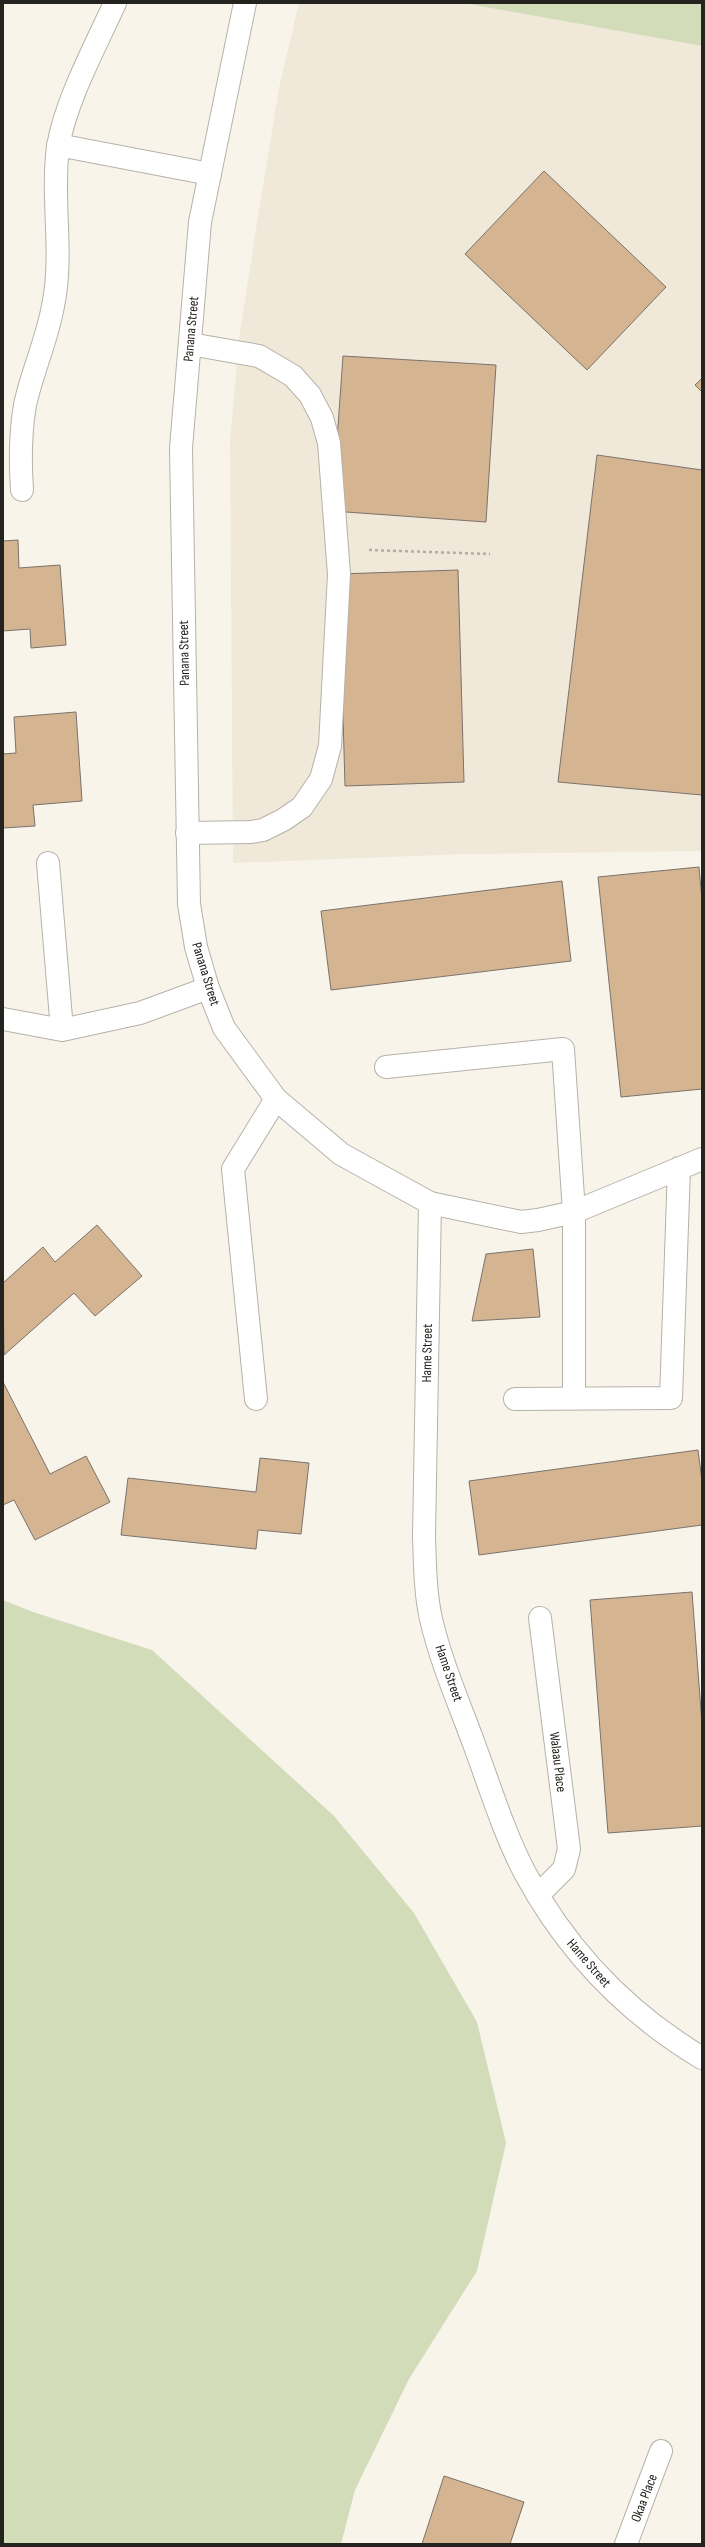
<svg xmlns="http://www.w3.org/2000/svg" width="705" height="2547" font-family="'Sofia Sans Condensed',sans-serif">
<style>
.built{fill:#f0e8d8}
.green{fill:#d3dcb9}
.building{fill:#d5b492;stroke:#7a736c}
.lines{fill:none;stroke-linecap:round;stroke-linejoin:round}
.service-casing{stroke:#b6b2a9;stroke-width:24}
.tertiary-casing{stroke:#b6b2a9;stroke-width:24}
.path{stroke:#b0ada5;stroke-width:2.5;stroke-dasharray:3 3;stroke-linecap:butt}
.service{stroke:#fff;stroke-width:22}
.tertiary{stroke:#fff;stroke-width:22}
.labels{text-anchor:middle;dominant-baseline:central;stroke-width:4;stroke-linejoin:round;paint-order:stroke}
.street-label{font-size:14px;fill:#24231f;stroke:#fff}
</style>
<rect width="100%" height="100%" fill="#f8f4ea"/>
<path class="built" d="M299 3H463L702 46V851L465 854 233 863 230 441 239 338 260 204 279 88Z"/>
<path class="green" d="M463 3H702V46Z
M3 1600 33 1612 152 1650 334 1816 414 1913 477 2022 506 2143 477 2271 409 2379 355 2490 341 2544H3Z"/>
<path class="building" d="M544 171 666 287 587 370 465 254Z
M343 356 496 365 486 522 332 511Z
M702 378V392L695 385Z
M597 455 702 470V795L558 782Z
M18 540 19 568 60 565 66 645 31 648 30 629 3 631V541Z
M458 570 464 782 345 786 339 574Z
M76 712 82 801 33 805 35 826 3 828V754L16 753 14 717Z
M699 867 702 900V1089L621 1097 598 877Z
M562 881 571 961 331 990 321 911Z
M97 1225 142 1276 95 1316 74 1293 4 1355 3 1283 43 1247 55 1262Z
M533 1249 540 1317 472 1321 486 1254Z
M3 1382 50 1474 86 1456 110 1502 35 1540 14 1500 3 1505Z
M698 1450 702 1481V1525L479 1555 469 1481Z
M260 1458 309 1463 301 1534 258 1530 256 1549 121 1535 128 1478 256 1492Z
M692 1592 702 1724V1826L608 1833 590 1600Z
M444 2476 524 2502 510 2544H422Z"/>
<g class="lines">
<defs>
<path id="service" d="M58 145 210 174
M22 490C20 461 20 434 25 405 32 372 47 340 53 306 64 253 51 200 58 147 65 102 96 45 115 3
M187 833 251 832 263 830 283 820 302 807 321 779 330 746 339 574 329 443 322 418 310 395 293 376 259 356 190 344
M48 863 62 1030 140 1013 208 988
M3 1019 62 1030
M386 1067 563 1049 574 1212V1399
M702 1159 574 1212 538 1220 521 1222 430 1203 424 1536C425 1564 425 1592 431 1619 441 1662 459 1703 474 1744 490 1787 504 1833 525 1873 567 1951 627 2013 702 2058
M256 1399 233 1169 276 1099
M515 1399 671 1398 679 1168
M538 1895 564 1869 569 1849 540 1618
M626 2544 661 2451"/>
<path id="tertiary" d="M245 3 200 222 181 448 189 904 196 947 208 988 224 1028 276 1099 341 1154 430 1203"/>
</defs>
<use href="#service" class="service-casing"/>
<use href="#tertiary" class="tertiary-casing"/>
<path class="path" d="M369 550 490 554"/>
<use href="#service" class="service"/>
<use href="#tertiary" class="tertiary"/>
</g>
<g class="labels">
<g class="street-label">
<text transform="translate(191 329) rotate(-85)">Panana Street</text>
<text transform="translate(184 653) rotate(-91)">Panana Street</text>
<text transform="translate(206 974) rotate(73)">Panana Street</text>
<text transform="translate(427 1353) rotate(-89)">Hame Street</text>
<text transform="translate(449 1673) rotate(71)">Hame Street</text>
<text transform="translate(558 1762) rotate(83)">Walaau Place</text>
<text transform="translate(589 1963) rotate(49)">Hame Street</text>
<text transform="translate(644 2498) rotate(-69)">Okaa Place</text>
</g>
</g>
<rect width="705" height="2547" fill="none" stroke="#24231f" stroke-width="8"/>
</svg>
